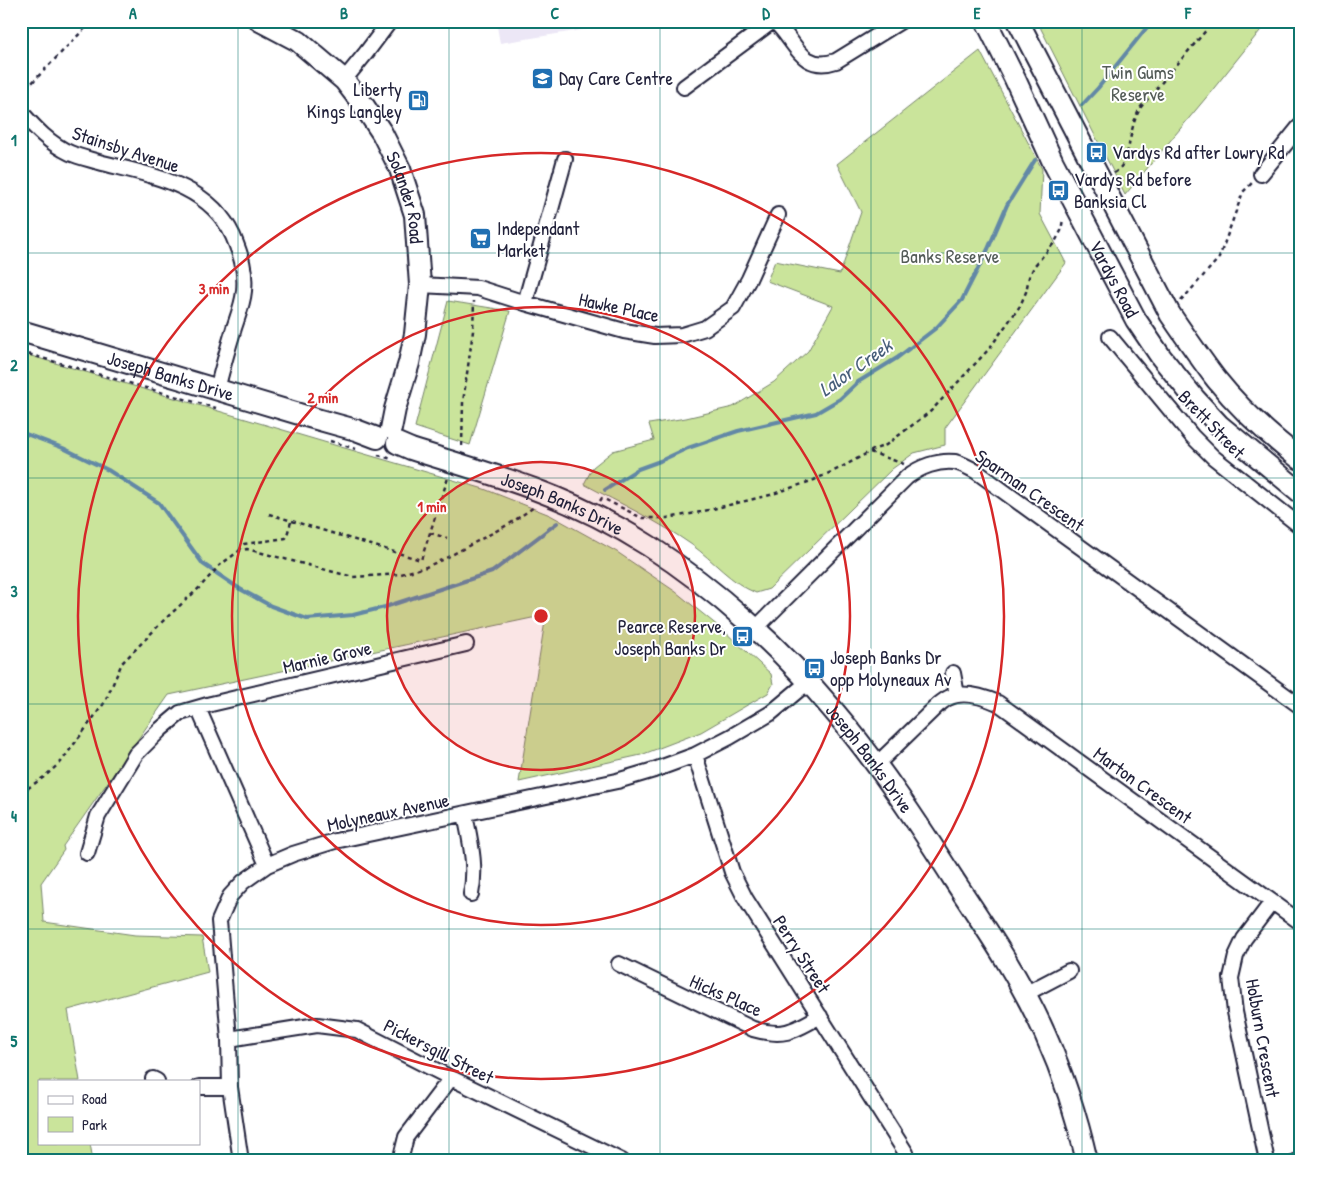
<svg xmlns="http://www.w3.org/2000/svg" width="1321" height="1182" font-family="'Patrick Hand',sans-serif">
<style>
.built{fill:#ece7f6}
.green{fill:#cae49b;stroke:#76836b}
.lines{fill:none;stroke-linecap:round;stroke-linejoin:round}
.stream{stroke:#6288a6;stroke-width:4}
.street-casing{stroke:#22223b;stroke-width:18}
.secondary-casing{stroke:#22223b;stroke-width:24}
.path{stroke:#22223b;stroke-width:2.5;stroke-dasharray:4 4;stroke-linecap:butt}
.street{stroke:#fff;stroke-width:14}
.secondary{stroke:#fff;stroke-width:20}
.grid{fill:none;stroke:#0f766e;stroke-width:1;stroke-opacity:0.55}
.ring{fill:none;stroke:#d62828;stroke-width:2.5}
.labels{text-anchor:middle;dominant-baseline:central;stroke-width:4;stroke-linejoin:round;paint-order:stroke}
.park-label{font-size:19px;fill:#545c58;stroke:#fff}
.poi-label{font-size:19px;fill:#22223b;stroke:#fff;text-anchor:start}
.street-label{font-size:19px;fill:#22223b;stroke:#fff}
.water-label{font-size:20px;font-style:italic;fill:#475e7a;stroke:#fff}
.centre{fill:#d62828;stroke:#fff;stroke-width:2.5}
.ring-label{font-size:15px;text-anchor:middle;font-weight:bold;fill:#d62828;stroke:#fff;stroke-width:4;stroke-linejoin:round;paint-order:stroke}
.neatline{fill:none;stroke:#0f766e;stroke-width:2}
.grid-label{font-size:16px;text-anchor:middle;font-weight:bold;fill:#0f766e}
</style>
<rect width="100%" height="100%" fill="#fff"/>
<filter id="ink" filterUnits="userSpaceOnUse"><feTurbulence type="fractalNoise" baseFrequency=".02" numOctaves="2"/><feDisplacementMap in="SourceGraphic" scale="10" xChannelSelector="R" yChannelSelector="G"/><feConvolveMatrix kernelMatrix="1 2 1 2 8 2 1 2 1" color-interpolation-filters="sRGB"/></filter>
<g filter="url(#ink)">
<path class="built" d="M496 21H622L619 24 500 43Z"/>
<path class="green" d="M1037 21H1268L1210 93 1125 195Z
M980 51 1042 169 1040 214 1066 263 945 428V445L914 453 892 469 769 589 756 593C731 583 713 560 692 545 658 521 621 504 584 484L593 467 613 451 654 440 649 424 686 418 733 407 774 382 808 351 833 306 767 281 775 261 840 274 861 212 837 164Z
M448 301 510 311 470 445 415 427Z
M21 353 484 489 550 515 617 552 676 592 724 631 771 674 773 684 768 693 701 732 641 755 519 782 546 615 169 695 63 846 64 850 41 883 44 922 135 935 202 937 208 972 68 1010 80 1081H39V1143H90L93 1161H21Z"/>
<g class="lines">
<path class="stream" d="M1082 105 1098 88 1152 21
M21 433 26 434 63 448 108 470 159 503 203 564 240 589 271 606 307 619 353 615 385 607 492 572 557 523
M605 490 638 469 660 461 688 448 738 431 816 413 840 399 858 382 897 358 936 328 962 300 988 249 1007 205 1035 160"/>
<defs>
<path id="street" d="M774 21C795 39 800 73 836 61L901 21
M344 80 366 53 390 21
M684 87 773 21
M21 112C35 128 50 144 70 153 79 157 89 159 99 162 148 175 209 183 233 236 241 255 246 270 244 291 243 303 238 316 234 328 228 348 222 369 217 390
M1261 174 1300 126
M420 285 478 288 525 303 624 331 655 336 682 335 705 328 733 308 749 279 778 215
M525 303 565 159
M1110 337 1192 436 1213 457 1300 526
M755 629 907 477C920 467 938 460 955 462 963 464 970 468 977 472L1300 706
M953 673 957 695
M198 708 267 865
M695 755 732 872 745 898 906 1153 908 1161
M876 765 938 705C941 703 944 700 948 698 963 690 984 697 998 703L1300 922
M465 814C470 840 477 867 471 894
M87 853 98 816 136 754 161 729 180 713 211 704 466 644
M619 964 753 1029C784 1038 794 1031 820 1016
M1025 994 1069 971
M229 1039 317 1025 357 1030 451 1078 622 1161
M153 1079 157 1081
M199 1087H230
M241 1161 230 1087 229 1039 219 921 230 896 243 882 267 865 293 854 335 841 617 781 654 770 695 755 730 737 771 713 808 682
M400 1161 406 1137 451 1078
M1267 1161 1235 1012 1231 978 1236 956 1244 939 1272 902
M1297 1161 1300 1160"/>
<g id="secondary">
<path id="s1" d="M260 21 298 41 344 80 364 106 382 133 400 169 415 215 420 285 415 334 409 363 395 409 391 429"/>
<path id="s2" d="M986 21 1015 79 1053 162 1136 320 1161 357 1195 399 1219 425 1300 492"/>
<path d="M1018 21 1170 314C1185 336 1200 358 1216 379 1240 409 1270 436 1300 459"/>
<path id="s3" d="M21 331 309 417 356 430 377 438"/>
<path id="s4" d="M397 443 411 449C452 462 494 474 534 489 574 504 613 523 649 546 716 589 782 649 833 710 879 764 918 823 956 883 988 931 1021 980 1045 1034 1063 1074 1077 1117 1087 1161"/>
</g>
</defs>
<use href="#street" class="street-casing"/>
<use href="#secondary" class="secondary-casing"/>
<path class="path" d="M21 94 92 21
M1114 173C1129 165 1129 137 1134 123 1135 118 1138 113 1140 108L1214 21
M1181 301 1219 258 1243 192 1253 182
M21 352 216 408
M330 441 356 449
M462 446 463 402 473 331 474 301
M870 452 904 464
M378 455 392 459
M600 501 602 498 642 518H667L696 513 770 495 814 480 840 468 873 450 886 445 931 411 989 349 1020 306 1026 292 1029 277 1035 265 1055 242 1061 231 1063 219
M269 514 421 560 448 478
M430 533 447 538
M239 551 244 544 286 538 291 522
M21 793 44 777 61 762 105 702 122 663 132 653 163 621 199 588 220 565 239 551 247 549 353 577 401 574 426 567 446 558 511 523 534 507"/>
<use href="#street" class="street"/>
<use href="#secondary" class="secondary"/>
</g>
</g>
<path class="grid" d="M238 21V1161M449 21V1161M660 21V1161M871 21V1161M1082 21V1161M21 253H1300M21 478H1300M21 704H1300M21 929H1300"/>
<circle cx="541" cy="616" r="154" fill="#d62828" fill-opacity=".12"/>
<g class="ring">
<circle cx="541" cy="616" r="154"/>
<circle cx="541" cy="616" r="309"/>
<circle cx="541" cy="616" r="463"/>
</g>
<defs>
<symbol id="school-square" viewBox="-11 -11 22 22"><rect x="-9" y="-9" width="18" height="18" rx="4" fill="#1f6fb2" stroke="#fff"/><path d="M0-5L7-2L0 1L-7-2ZM-4 1L0 2.5L4 1V4Q0 6-4 4Z" fill="#fff"/></symbol>
<symbol id="fuel-square" viewBox="-11 -11 22 22"><rect x="-9" y="-9" width="18" height="18" rx="4" fill="#1f6fb2" stroke="#fff"/><path d="M-5.5-6h7V0h2V4h1.3V-2.5L3-4.5l.8-.8L6-3V5H2.5V1h-1V6h-7ZM-4.2-4.7v3.2H.2V-4.7Z" fill="#fff"/></symbol>
<symbol id="bus-square" viewBox="-11 -11 22 22"><rect x="-9" y="-9" width="18" height="18" rx="4" fill="#1f6fb2" stroke="#fff"/><path d="M-5-6H5V4H4V6H2V4H-2V6H-4V4H-5ZM-3.5-4V0h7V-4ZM-3.5 1.2v1.5H-2V1.2ZM2 1.2v1.5H3.5V1.2Z" fill="#fff"/></symbol>
<symbol id="supermarket-square" viewBox="-11 -11 22 22"><rect x="-9" y="-9" width="18" height="18" rx="4" fill="#1f6fb2" stroke="#fff"/><path d="M-6-5.5h2.5l.6 2H6L4.5 2H-2.5L-4.4-4H-6ZM-1.5 3.2a1.3 1.3 0 1 0 .1 0ZM3 3.2a1.3 1.3 0 1 0 .1 0Z" fill="#fff"/></symbol>
</defs>
<g fill-rule="evenodd">
<use href="#school-square" x="530" y="66" width="25" height="25"/>
<use href="#fuel-square" x="406" y="88" width="25" height="25"/>
<use href="#bus-square" x="1084" y="140" width="25" height="25"/>
<use href="#bus-square" x="1046" y="178" width="25" height="25"/>
<use href="#supermarket-square" x="468" y="226" width="25" height="25"/>
<use href="#bus-square" x="730" y="624" width="25" height="25"/>
<use href="#bus-square" x="802" y="656" width="25" height="25"/>
</g>
<g class="labels">
<g class="park-label">
<text x="1138" y="72">Twin Gums<tspan x="1138" dy="22">Reserve</tspan></text>
<text x="950" y="256">Banks Reserve</text>
</g>
<g class="poi-label">
<text x="559" y="78">Day Care Centre</text>
<text x="402" y="89" text-anchor="end">Liberty<tspan x="402" dy="22">Kings Langley</tspan></text>
<text x="1112" y="152">Vardys Rd after Lowry Rd</text>
<text x="1074" y="179">Vardys Rd before<tspan x="1074" dy="22">Banksia Cl</tspan></text>
<text x="497" y="228">Independant<tspan x="497" dy="22">Market</tspan></text>
<text x="726" y="626" text-anchor="end">Pearce Reserve,<tspan x="726" dy="22">Joseph Banks Dr</tspan></text>
<text x="830" y="657">Joseph Banks Dr<tspan x="830" dy="22">opp Molyneaux Av</tspan></text>
</g>
<g class="street-label">
<text transform="translate(126 149) rotate(18)">Stainsby Avenue</text>
<text stroke="none"><textPath href="#s1" startOffset="238">Solander Road</textPath></text>
<text stroke="none"><textPath href="#s2" startOffset="288">Vardys Road</textPath></text>
<text transform="translate(619 307) rotate(12)">Hawke Place</text>
<text stroke="none"><textPath href="#s3" startOffset="156">Joseph Banks Drive</textPath></text>
<text transform="translate(1212 424) rotate(46)">Brett Street</text>
<text transform="translate(1030 490) rotate(35)">Sparman Crescent</text>
<text stroke="none"><textPath href="#s4" startOffset="176">Joseph Banks Drive</textPath></text>
<text transform="translate(327 657) rotate(-13)">Marnie Grove</text>
<text stroke="none"><textPath href="#s4" startOffset="581">Joseph Banks Drive</textPath></text>
<text transform="translate(1143 785) rotate(36)">Marton Crescent</text>
<text transform="translate(388 812) rotate(-12)">Molyneaux Avenue</text>
<text transform="translate(802 954) rotate(57)">Perry Street</text>
<text transform="translate(726 995) rotate(24)">Hicks Place</text>
<text transform="translate(1263 1038) rotate(80)">Holburn Crescent</text>
<text transform="translate(439 1051) rotate(27)">Pickersgill Street</text>
</g>
<g class="water-label">
<text transform="translate(855 367) rotate(-35)">Lalor Creek</text>
</g>
</g>
<circle cx="541" cy="616" r="8" class="centre"/>
<g class="ring-label">
<text x="214" y="294">3 min</text>
<text x="323" y="403">2 min</text>
<text x="432" y="512">1 min</text>
</g>
<rect width="1321" height="1182" fill="none" stroke="#fff" stroke-width="55"/>
<rect x="38" y="1080" width="162" height="65" fill="#ffffff" stroke="#a7a7b1"/>
<rect x="48" y="1096" width="25" height="8" fill="#ffffff" stroke="#a7a7b1"/>
<text x="82" y="1104" font-size="15" fill="#22223b">Road</text>
<rect x="48" y="1117" width="25" height="15" fill="#cae49b" stroke="#a7a7b1"/>
<text x="82" y="1130" font-size="15" fill="#22223b">Park</text>
<rect x="28" y="28" width="1266" height="1126" class="neatline"/>
<g class="grid-label">
<text x="133" y="19">A</text>
<text x="344" y="19">B</text>
<text x="555" y="19">C</text>
<text x="766" y="19">D</text>
<text x="977" y="19">E</text>
<text x="1188" y="19">F</text>
<text x="14" y="146">1</text>
<text x="14" y="371">2</text>
<text x="14" y="597">3</text>
<text x="14" y="822">4</text>
<text x="14" y="1047">5</text>
</g>
</svg>
